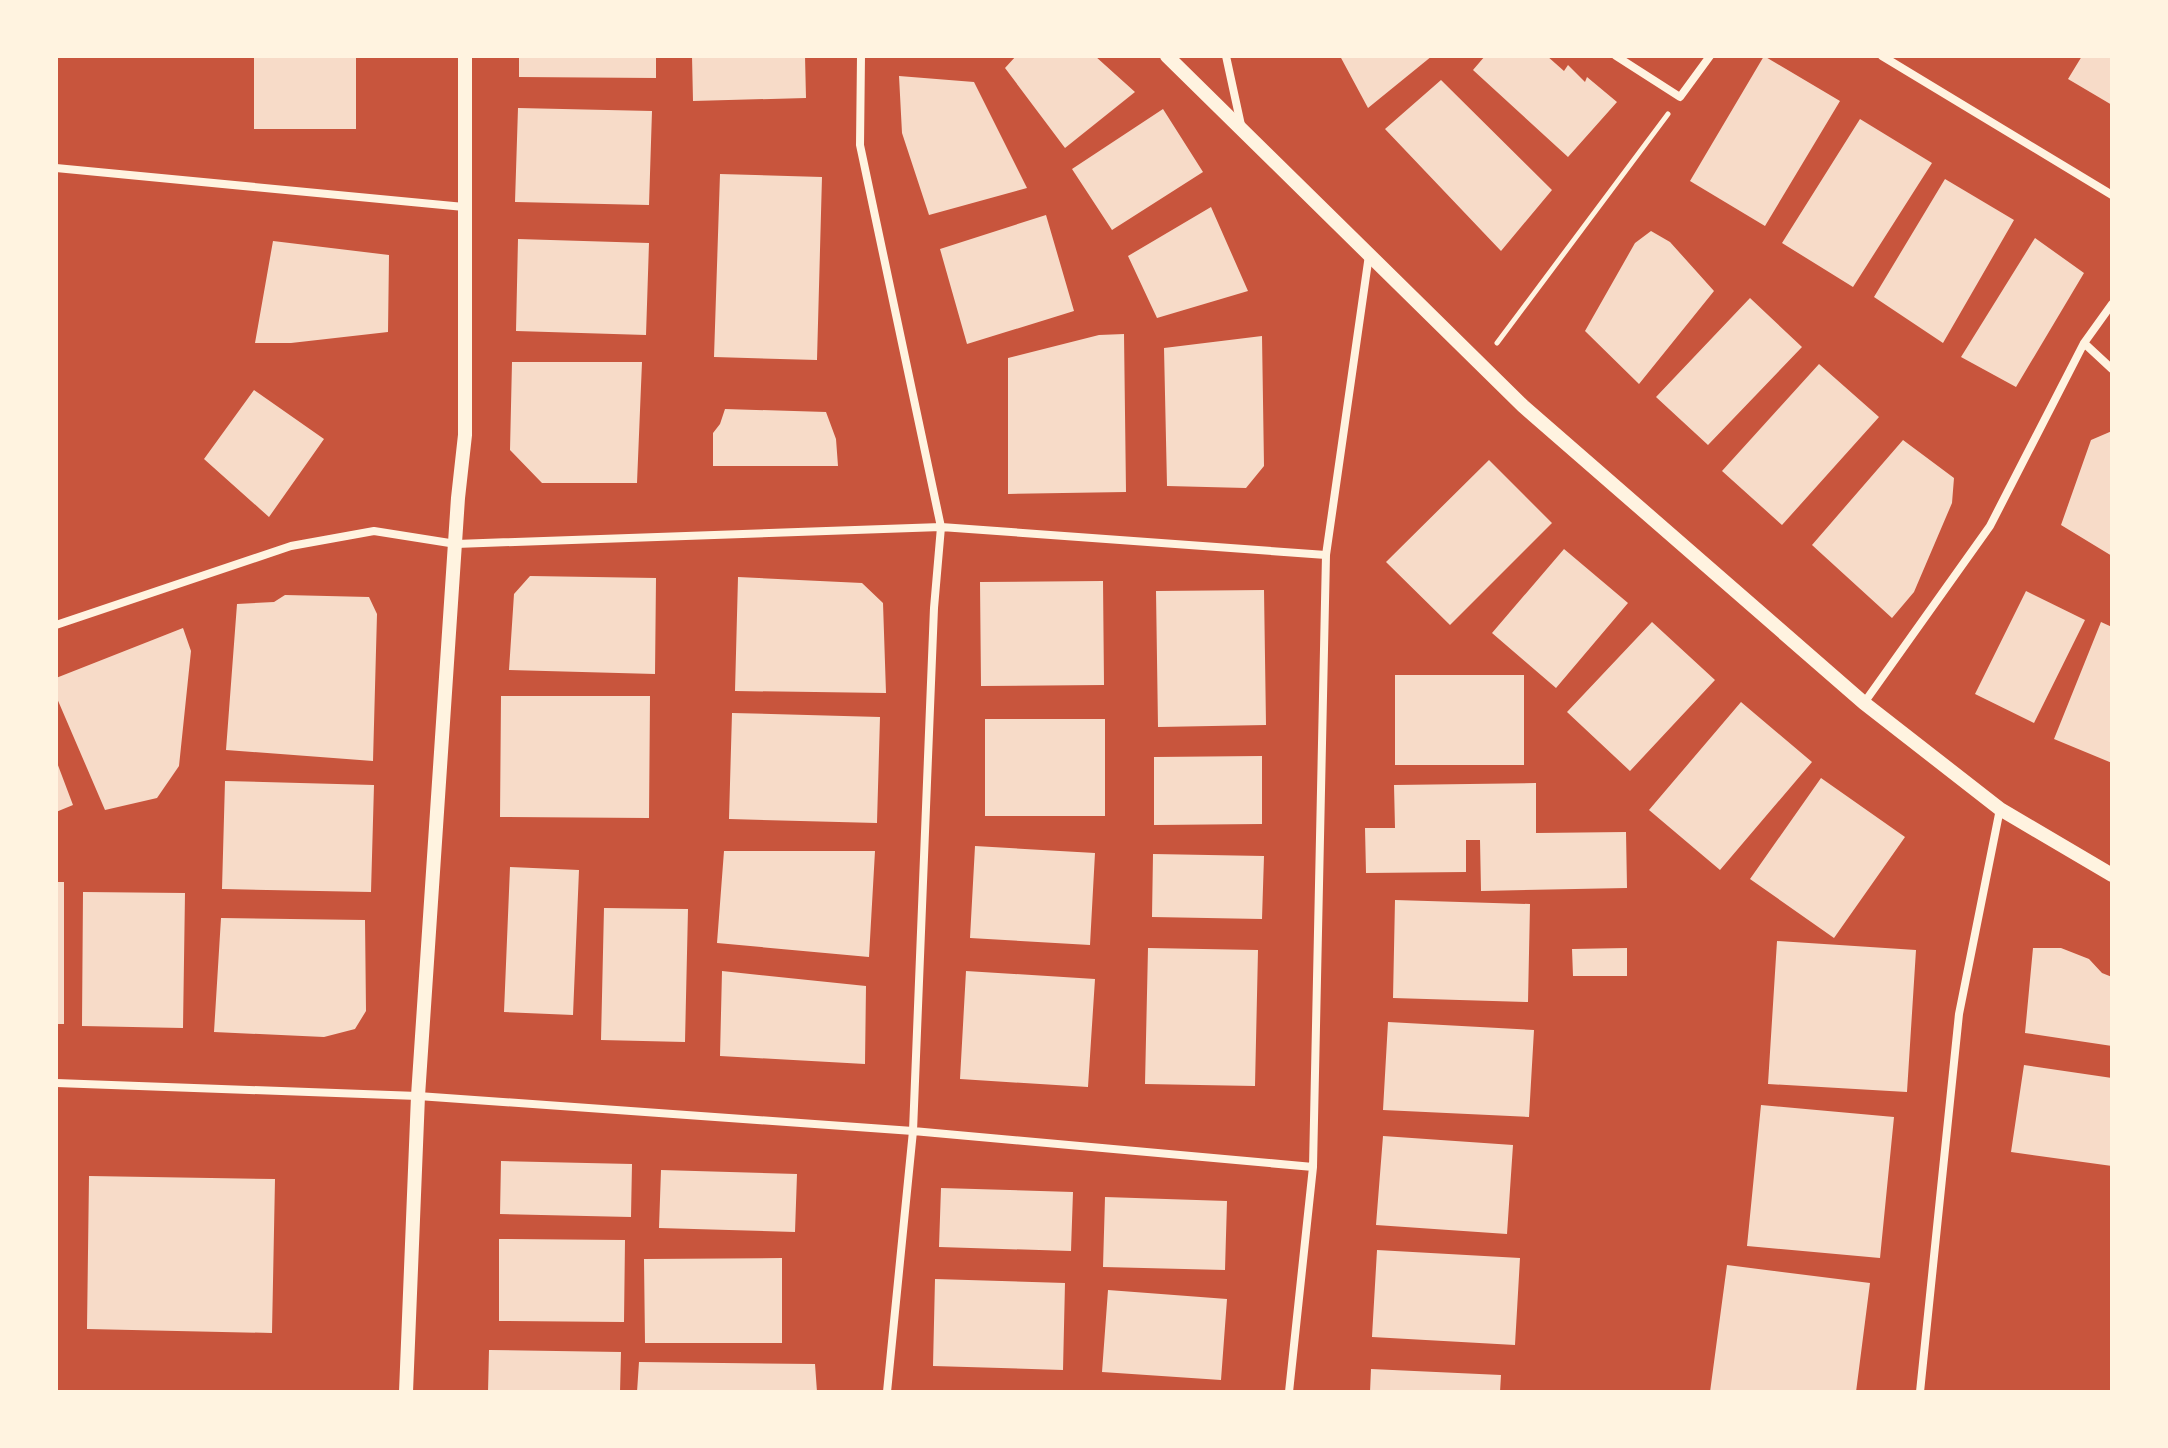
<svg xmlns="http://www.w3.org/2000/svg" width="2168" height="1448" font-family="'Exo 2',sans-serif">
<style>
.building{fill:#f7dbc8}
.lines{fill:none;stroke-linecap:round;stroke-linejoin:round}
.path{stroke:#fff3e0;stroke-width:5}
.minor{stroke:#fff3e0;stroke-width:8}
.tertiary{stroke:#fff3e0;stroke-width:14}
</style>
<rect width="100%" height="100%" fill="#c8553d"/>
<path class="building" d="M254 56H356V129H254Z
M519 56H656V78L519 77Z
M692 56H805L806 98 693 101Z
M1016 56H1095L1135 92 1065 148 1005 68Z
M1340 56H1432L1368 108Z
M1485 56 1539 58 1547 56 1564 71 1568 65 1585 82 1587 77 1617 102 1568 157 1473 70Z
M1764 56 1840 101 1765 226 1690 181Z
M2082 56H2112V105L2068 79Z
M899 76 974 82 1027 188 929 215 902 133Z
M1441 80 1552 190 1501 251 1385 129Z
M518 108 652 111 649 205 515 202Z
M1163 109 1203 172 1112 230 1072 169Z
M1860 119 1932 163 1853 287 1782 243Z
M720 174 822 177 817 360 714 357Z
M1945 179 2014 220 1943 343 1874 297Z
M1211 207 1248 291 1157 318 1128 256Z
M1046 215 1074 311 967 344 940 249Z
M1651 231 1670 242 1714 291 1639 384 1585 331 1635 243Z
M2035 238 2084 273 2016 387 1961 357Z
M518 239 649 243 646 335 516 331Z
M273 241 389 255 388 332 291 343H255Z
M1750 298 1802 347 1708 445 1656 397Z
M1124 334 1126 492 1008 494V358L1099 335Z
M1262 336 1264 466 1246 488 1167 486 1164 348Z
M512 362H642L637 483H542L510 450Z
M1819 364 1879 417 1782 525 1722 471Z
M254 390 324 439 269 517 204 459Z
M725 409 826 412 836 439 838 466H713V433L720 424Z
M2112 431V556L2061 525 2091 440Z
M1903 440 1954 478 1952 503 1914 592 1892 618 1812 545Z
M1489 460 1552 523 1450 625 1386 562Z
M1564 549 1628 603 1556 688 1492 633Z
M530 576 656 578 655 674 509 670 514 594Z
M738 577 862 583 883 603 886 693 735 691Z
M1103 581 1104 685 981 686 980 582Z
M1264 590 1266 725 1158 727 1156 591Z
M2026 591 2085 620 2034 723 1975 694Z
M285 595 369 597 377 614 373 761 226 750 237 604 274 602Z
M1652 622 1715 680 1630 771 1567 712Z
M2101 622 2112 627V763L2054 739Z
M183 628 191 651 179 766 157 798 105 810 56 696V678Z
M1395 675H1524V765H1395Z
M501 696H650L649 818 500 817Z
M1741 702 1812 762 1720 870 1649 810Z
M732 713 880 717 877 823 729 819Z
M985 719H1105V816H985Z
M1262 756V824L1154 825V757Z
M56 760 73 805 56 812Z
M1821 778 1905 837 1834 938 1750 879Z
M225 781 374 785 371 892 222 889Z
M1536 783V833L1626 832 1627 888 1481 891 1480 840H1466V872L1366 873 1365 828H1395L1394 785Z
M975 846 1095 853 1090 945 970 938Z
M724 851H875L869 957 717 943Z
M1153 854 1264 856 1262 919 1152 917Z
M510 867 579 870 573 1015 504 1012Z
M56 882H64V1024H56Z
M83 892 185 893 183 1028 82 1026Z
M1395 900 1530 904 1528 1002 1393 998Z
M604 908 688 909 685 1042 601 1040Z
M221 918 365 920 366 1011 355 1029 324 1037 214 1032Z
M1777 941 1916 950 1907 1092 1768 1084Z
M1148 948 1258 950 1255 1086 1145 1084Z
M1627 948V976H1573L1572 949Z
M2033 948H2061L2089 959 2102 973 2112 977V1046L2025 1033Z
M722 971 866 986 865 1064 720 1056Z
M966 971 1095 979 1088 1087 960 1079Z
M1388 1022 1534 1030 1529 1117 1383 1110Z
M2024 1065 2112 1078V1166L2011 1152Z
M1761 1105 1894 1117 1880 1258 1747 1246Z
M1383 1136 1513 1145 1507 1234 1376 1225Z
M501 1161 632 1164 631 1217 500 1214Z
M661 1170 797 1174 795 1232 659 1228Z
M89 1176 275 1179 272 1333 87 1329Z
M941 1188 1073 1192 1071 1251 939 1247Z
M1105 1197 1227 1201 1225 1270 1103 1267Z
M499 1239 625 1240 624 1322 499 1321Z
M1377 1250 1520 1258 1515 1345 1372 1337Z
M782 1258V1343H645L644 1259Z
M1727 1265 1870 1283 1856 1392H1710Z
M935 1279 1065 1283 1063 1370 933 1366Z
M1108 1290 1227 1299 1221 1380 1102 1372Z
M489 1350 621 1352 620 1392H488Z
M639 1362 815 1364 817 1392H637Z
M1371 1369 1501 1375 1500 1392H1370Z"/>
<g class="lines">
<path class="path" d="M1497 343 1668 114"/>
<path class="minor" d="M861 56 860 145 941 527 934 608 913 1131 887 1392
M1226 56 1241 125
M1616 56 1680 97 1710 56
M1882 56 2112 195
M56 168 464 207
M2084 343 2112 369
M56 625 291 546 374 531 456 544 941 527 1326 555
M1864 703 1990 526 2084 343 2112 304
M56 1083 418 1096 913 1131 1313 1167
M1289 1392 1313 1167 1326 555 1369 255
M1920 1392 1959 1014 2000 809"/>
<path class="tertiary" d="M1167 56 1523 406 1864 703 2000 809 2112 875
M406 1392 418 1096 458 498 465 435V56"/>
</g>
<rect width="2168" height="1448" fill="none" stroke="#fff3e0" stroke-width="116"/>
</svg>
